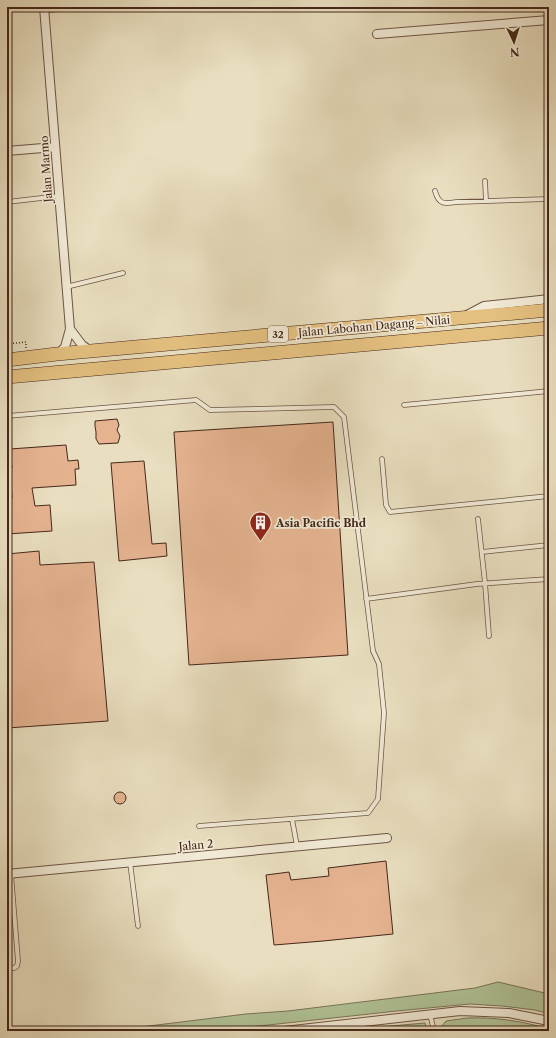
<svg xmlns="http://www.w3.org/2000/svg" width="556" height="1038" font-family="'Libre Caslon Text',serif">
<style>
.green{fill:#b0c397;stroke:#7a7559}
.building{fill:#e5b390;stroke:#45271b}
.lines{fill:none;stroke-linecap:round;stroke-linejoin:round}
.service-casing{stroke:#6e5544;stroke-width:5.5}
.minor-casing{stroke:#6e5544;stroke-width:10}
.primary-casing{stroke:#45271b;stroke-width:14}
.path{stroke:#45271b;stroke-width:1.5;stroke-dasharray:1 2;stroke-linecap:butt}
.service{stroke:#f1ead6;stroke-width:4}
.minor{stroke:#f1ead6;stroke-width:8}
.primary{stroke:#e4c080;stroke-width:13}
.labels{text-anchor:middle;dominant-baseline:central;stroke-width:3.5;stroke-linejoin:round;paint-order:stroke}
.shield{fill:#f1ead6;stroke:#796253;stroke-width:1}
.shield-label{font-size:10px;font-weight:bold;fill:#45271b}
.street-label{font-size:11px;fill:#45271b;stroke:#f1ead6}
.poi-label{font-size:11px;font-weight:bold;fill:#45271b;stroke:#f1ead6;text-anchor:start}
</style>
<rect width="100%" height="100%" fill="#e9dfc0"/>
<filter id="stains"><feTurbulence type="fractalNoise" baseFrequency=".005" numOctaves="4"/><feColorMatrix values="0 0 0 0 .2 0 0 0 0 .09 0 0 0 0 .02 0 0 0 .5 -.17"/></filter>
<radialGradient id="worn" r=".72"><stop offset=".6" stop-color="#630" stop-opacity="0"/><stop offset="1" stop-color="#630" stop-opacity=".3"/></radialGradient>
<path class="green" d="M498 982 549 994V1014L535 1010 502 1006 470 1004 397 1011 213 1031H108L246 1014 288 1011 475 988Z
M467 1018C495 1017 522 1021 549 1029V1031H441V1027L446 1021Z
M425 1023 427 1031H368V1028Z"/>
<path class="building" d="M117 419 119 425 117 430 120 436 118 443 99 444 96 439V432L95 426V421Z
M333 422 348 655 189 665 174 432Z
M66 445 68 461 78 460 79 469H75L76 485 32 488 35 506 50 505 52 531 7 534V499L12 498 10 468H12L10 449Z
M144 461 152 544 166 543 167 556 119 561 111 463Z
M39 551 40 565 94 562 108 721 7 728V554Z
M114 798a6 6 0 1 1 12 0a6 6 0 1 1-12 0Z
M386 861 393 934 323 941 274 945 266 875 289 872 291 880 329 876 328 868Z"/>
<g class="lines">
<defs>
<path id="service" d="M485 181 486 201
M435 191C439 205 444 204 457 202L549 199
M7 202 59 196
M66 287 123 273
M404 405 549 391
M7 416 196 400 210 410 334 407 344 417 373 651 379 664 384 713 378 799 368 813 199 826
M382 459 386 505 390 512 549 496
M478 519 485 583 489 636
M482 552 549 545
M366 599 477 584 549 579
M292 819 297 846
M130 862 138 926
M7 969 14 968 17 966 18 961 11 874
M430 1014 434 1031"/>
<path id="minor" d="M44 7 70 329 65 347 58 354
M44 8 57 7
M377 34 549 20
M7 151 55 147
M467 315 484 306 549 299
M70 329 82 345 91 351
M7 874 387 838
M284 1031 460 1011 509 1013 549 1021"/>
<path id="primary" d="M7 360 57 354 549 310
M7 377 549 328"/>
</defs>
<use href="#service" class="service-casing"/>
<use href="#minor" class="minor-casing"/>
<use href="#primary" class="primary-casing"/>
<path class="path" d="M7 344 26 342V348"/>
<use href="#service" class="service"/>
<use href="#minor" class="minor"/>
<use href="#primary" class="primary"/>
</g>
<defs>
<symbol id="building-pin" viewBox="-11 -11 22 30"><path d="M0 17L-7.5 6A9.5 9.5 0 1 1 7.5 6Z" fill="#8f2418" stroke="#f1ead6"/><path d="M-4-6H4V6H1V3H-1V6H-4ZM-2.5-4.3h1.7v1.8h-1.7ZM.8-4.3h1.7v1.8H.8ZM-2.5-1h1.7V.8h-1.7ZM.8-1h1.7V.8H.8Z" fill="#fff"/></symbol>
</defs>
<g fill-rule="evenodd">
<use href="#building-pin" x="248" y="510" width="25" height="34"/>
</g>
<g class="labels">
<rect class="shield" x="268" y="326" width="20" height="16" rx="3"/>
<g class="shield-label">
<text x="278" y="334">32</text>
</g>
<g class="street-label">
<text transform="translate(46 169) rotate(-94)">Jalan Marmo</text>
<text transform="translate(374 326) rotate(-5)">Jalan Labohan Dagang ‒ Nilai</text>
<text transform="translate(196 845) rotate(-5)">Jalan 2</text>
</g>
<g class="poi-label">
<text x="276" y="523">Asia Pacific Bhd</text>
</g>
</g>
<rect width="556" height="1038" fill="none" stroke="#e9dfc0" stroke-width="24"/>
<rect x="8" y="8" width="540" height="1022" fill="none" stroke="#45271b" stroke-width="2"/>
<rect x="12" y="12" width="532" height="1014" fill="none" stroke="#45271b"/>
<g transform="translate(514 42) rotate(176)" stroke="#f1ead6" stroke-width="3" paint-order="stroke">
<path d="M0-3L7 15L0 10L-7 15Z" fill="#45271b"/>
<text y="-6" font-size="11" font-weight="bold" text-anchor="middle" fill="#45271b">N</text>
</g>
<rect width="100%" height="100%" filter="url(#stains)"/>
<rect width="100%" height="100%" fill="url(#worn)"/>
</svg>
